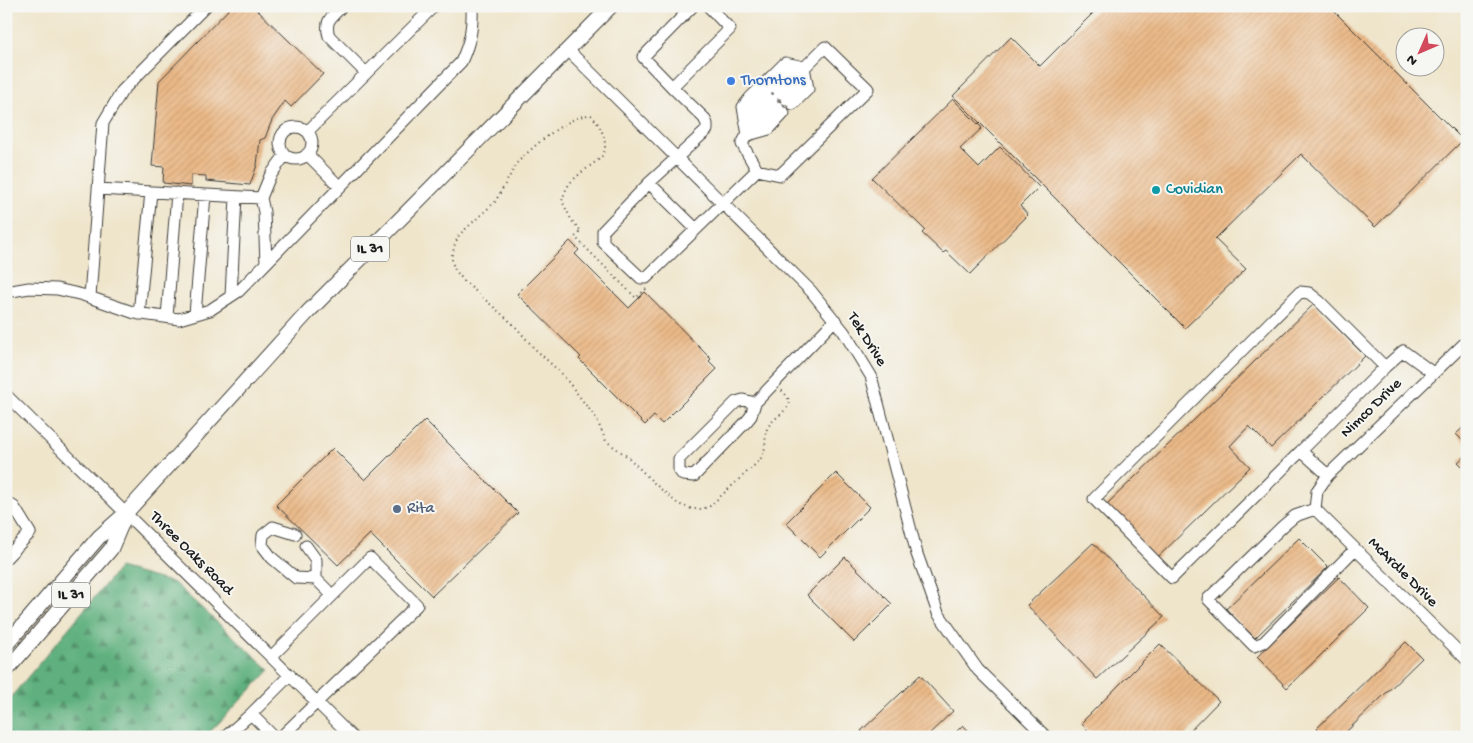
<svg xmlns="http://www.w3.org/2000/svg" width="1473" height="743" font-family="'Gochi Hand',sans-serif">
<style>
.forest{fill:url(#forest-firs);stroke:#3d664d}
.building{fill:url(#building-hatch)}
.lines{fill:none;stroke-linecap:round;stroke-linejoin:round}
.minor-casing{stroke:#3c3a36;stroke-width:13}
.major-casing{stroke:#3c3a36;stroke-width:16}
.path{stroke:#3c3a36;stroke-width:2;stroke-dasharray:1 4;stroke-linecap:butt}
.minor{stroke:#fff;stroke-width:11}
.major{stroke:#fff;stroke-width:14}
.shop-dot{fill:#3f7fe0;stroke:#f6f6f2;stroke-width:2}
.culture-dot{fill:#0f9aa8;stroke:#f6f6f2;stroke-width:2}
.service-dot{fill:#5c6f8a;stroke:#f6f6f2;stroke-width:2}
.labels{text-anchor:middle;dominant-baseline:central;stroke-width:4;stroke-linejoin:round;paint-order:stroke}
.shield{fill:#f6f6f2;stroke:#5d5d5c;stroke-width:1}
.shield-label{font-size:15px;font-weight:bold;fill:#1c1c1c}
.shop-label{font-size:16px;fill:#366cbe;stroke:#f6f6f2;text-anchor:start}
.culture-label{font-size:16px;fill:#0d838f;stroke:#f6f6f2;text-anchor:start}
.street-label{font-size:16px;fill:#1c1c1c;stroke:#f6f6f2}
.service-label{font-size:16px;fill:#4e5e75;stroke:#f6f6f2;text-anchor:start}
</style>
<defs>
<pattern id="forest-firs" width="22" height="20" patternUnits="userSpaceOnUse" patternTransform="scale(1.25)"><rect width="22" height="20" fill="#5eb07e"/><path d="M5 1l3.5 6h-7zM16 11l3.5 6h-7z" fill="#4d8e66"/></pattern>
<pattern id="building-hatch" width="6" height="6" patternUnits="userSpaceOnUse" patternTransform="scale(1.25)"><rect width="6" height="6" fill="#ebb987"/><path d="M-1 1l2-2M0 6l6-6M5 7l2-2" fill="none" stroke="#c99e74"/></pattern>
</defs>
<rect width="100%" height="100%" fill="#f6f6f2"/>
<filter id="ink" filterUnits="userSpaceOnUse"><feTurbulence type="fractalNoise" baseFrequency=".02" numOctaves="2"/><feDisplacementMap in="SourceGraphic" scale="10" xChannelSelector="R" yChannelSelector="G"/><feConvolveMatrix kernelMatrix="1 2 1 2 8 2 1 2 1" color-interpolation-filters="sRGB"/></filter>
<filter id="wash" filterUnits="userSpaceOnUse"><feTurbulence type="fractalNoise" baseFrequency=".0096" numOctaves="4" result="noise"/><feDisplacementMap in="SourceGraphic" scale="20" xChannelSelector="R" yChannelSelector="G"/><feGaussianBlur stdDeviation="1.12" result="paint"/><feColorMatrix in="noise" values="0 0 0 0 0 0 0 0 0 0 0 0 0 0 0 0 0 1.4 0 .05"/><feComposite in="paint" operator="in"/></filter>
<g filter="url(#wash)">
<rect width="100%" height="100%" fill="#efe5cb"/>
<path class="forest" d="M119 568 174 583 270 670 205 737H6V703Z"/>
<g id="blocks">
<path class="building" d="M232 6H253L323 74 291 107 285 101 272 120 265 138 260 140 257 165 250 185 206 181V176L191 175V186L163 183 164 167 152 166 159 81Z
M1100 6H1329L1463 140 1375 227 1301 154 1215 239 1246 269 1185 328 953 96 1011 37 1040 66Z
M953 99 982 128 960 149 979 168 1000 147 1039 187 1020 206 1028 215 970 274 946 251 943 253 922 233 925 230 872 178Z
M570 241 579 250 575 254 629 308 645 292 711 359 709 361 717 369 662 424 654 416 645 425 579 359 581 357 517 294Z
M1314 304 1365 356 1271 448 1249 426 1230 446 1250 467 1156 559 1105 506Z
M425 420 518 513 432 596 370 534 338 565 276 505 333 448 365 480Z
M1467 424V445L1456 434Z
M1467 454V471L1458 462Z
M836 473 870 507 820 557 786 523Z
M1299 538 1328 567 1255 638 1226 609Z
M1093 543 1164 617 1097 679 1027 605Z
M845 557 892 604 854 642 807 595Z
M1339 577 1369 608 1287 688 1257 657Z
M1406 642 1422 658 1341 737H1326L1317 728Z
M1160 644 1219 701 1184 737H1094L1081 723Z
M920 675 953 711 926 737H866L861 731Z
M963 725 974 737H951Z"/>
</g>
</g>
<g filter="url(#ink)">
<use href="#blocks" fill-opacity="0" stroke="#3c3a36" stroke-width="1"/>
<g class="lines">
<defs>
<path id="minor" d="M342 6C332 17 324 20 329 36L366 73
M693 6 643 57 672 87 730 29 708 6
M568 50 811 291 844 332 871 376 917 554 938 613 978 670 1046 737
M672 87 704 118 707 124V130L649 183 603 231V242L641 278H646L757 170 780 175 868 89 825 47 779 93
M773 87 788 72 802 68
M786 99 799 86 804 69
M793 104 808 89 804 67
M750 121 751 110 766 94
M280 143a16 16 0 1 1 32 0a16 16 0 1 1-32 0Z
M308 131 434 6
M753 131 778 107
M748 135 743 107 750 98 785 63 804 67
M748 135 769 129 784 113
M307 154 340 187
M757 170 742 144 757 116 772 100
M649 183 696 229
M98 189 261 198 270 176 285 155
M261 198 264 212 266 263
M6 292 29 288 57 289 83 295 135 313 179 319 210 310 239 291 461 62C470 42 473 29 472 6
M231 296 236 197
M90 297 103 123 122 91 206 6
M139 314 151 192
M195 314 205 195
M167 317 177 193
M1385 367 1403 351 1433 373
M6 395 352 737
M755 403 743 400 736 402 679 459V470L683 475 694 476 746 422 751 416 755 403 835 320
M1301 451 1385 367 1319 301 1309 293 1300 292 1094 499 1172 578 1301 451 1328 475
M6 502 14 507 30 533 6 558
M1315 509 1295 516 1283 526 1208 599 1254 646 1264 642 1355 549
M1315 509 1317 491 1328 475 1467 341
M1315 509 1467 660
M295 534 273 527 263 535 262 545 272 558 296 578 316 579 332 595
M306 546 316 560V579
M271 657 370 558 417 605 281 737
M225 737 251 714
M274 737 251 714 290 675"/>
<path id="major" d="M6 645 99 537 126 513 307 313 611 6
M6 671 111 549 125 516"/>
</defs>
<use href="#minor" class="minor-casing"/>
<use href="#major" class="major-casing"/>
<path class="path" d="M646 289 636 298 575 237 581 231 572 221 562 201C564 194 567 185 573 180 580 173 589 167 598 160 613 149 601 125 591 115 570 114 531 148 517 163L495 202 459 235 455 244 452 255V262L455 270 464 281 514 325 534 348 562 374 596 418 606 441 628 457 655 484 678 504 692 509H702L710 506 759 461C770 446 762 437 768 427 774 417 786 413 790 402L787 396 781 390"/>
<use href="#minor" class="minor"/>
<use href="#major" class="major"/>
</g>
</g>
<circle class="shop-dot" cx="731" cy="81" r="5"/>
<circle class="culture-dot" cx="1156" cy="190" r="5"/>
<circle class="service-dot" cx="397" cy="509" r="5"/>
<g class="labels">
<g class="shield">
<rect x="351" y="236.5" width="38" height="25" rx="4"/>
<rect x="52" y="582.5" width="38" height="25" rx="4"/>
</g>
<g class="shield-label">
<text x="370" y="249">IL 31</text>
<text x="71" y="595">IL 31</text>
</g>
<g class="shop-label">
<text x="741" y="81">Thorntons</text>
</g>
<g class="culture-label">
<text x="1166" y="190">Covidian</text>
</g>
<g class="street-label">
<text transform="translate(866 340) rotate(58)">Tek Drive</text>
<text transform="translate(1372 409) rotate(-44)">Nimco Drive</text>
<text transform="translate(191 554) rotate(45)">Three Oaks Road</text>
<text transform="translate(1402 573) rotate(45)">McArdle Drive</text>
</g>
<g class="service-label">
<text x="407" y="509">Rita</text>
</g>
</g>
<rect width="1473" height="743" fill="none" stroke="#f6f6f2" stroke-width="25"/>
<g transform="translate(1420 52) rotate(225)"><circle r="24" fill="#f6f6f2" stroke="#9f9f9c"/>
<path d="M0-4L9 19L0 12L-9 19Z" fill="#d1495b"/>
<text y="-8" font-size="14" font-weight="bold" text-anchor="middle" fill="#1c1c1c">N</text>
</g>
</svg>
